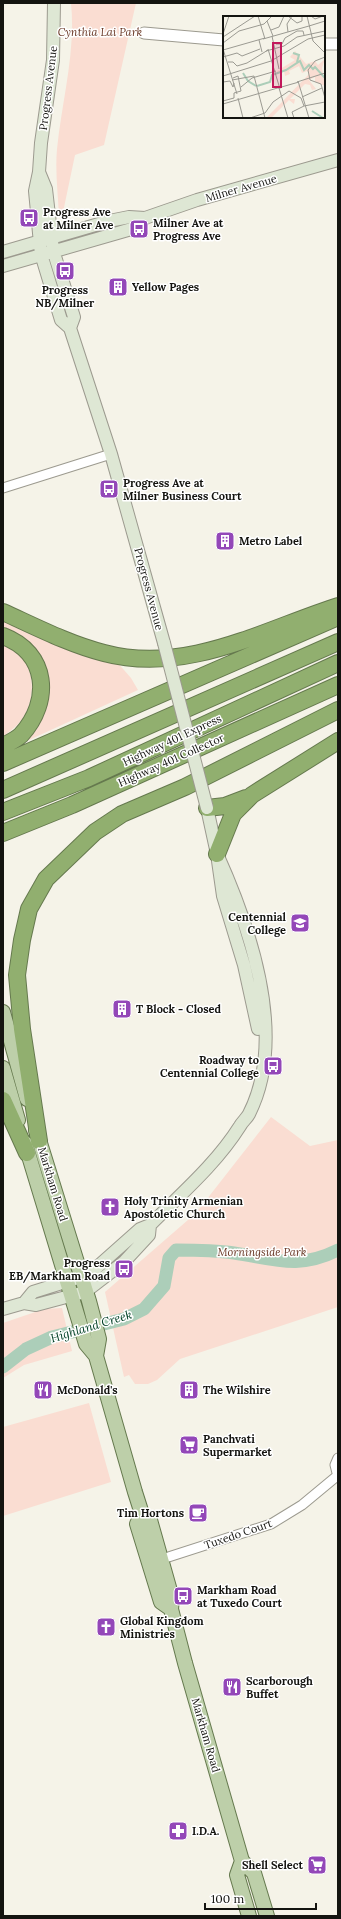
<svg xmlns="http://www.w3.org/2000/svg" width="341" height="1919" font-family="Lora,serif">
<style>
.green{fill:#faddd2}
.lines{fill:none;stroke-linecap:round;stroke-linejoin:round}
.river{stroke:#acceb9;stroke-width:13}
.minor-casing{stroke:#9c9a8f;stroke-width:11}
.tertiary-casing{stroke:#9c9a8f;stroke-width:13}
.secondary-casing{stroke:#9c9a8f;stroke-width:14}
.primary-casing{stroke:#65794e;stroke-width:16}
.motorway-casing{stroke:#65794e;stroke-width:18}
.minor{stroke:#fff;stroke-width:9}
.tertiary{stroke:#fff;stroke-width:11}
.secondary{stroke:#dee7d4;stroke-width:12}
.primary{stroke:#bdcfa9;stroke-width:14}
.motorway{stroke:#91af6f;stroke-width:16}
.secondary-bridge-casing{stroke:#9c9a8f;stroke-width:14;stroke-linecap:butt}
.secondary-bridge{stroke:#dee7d4;stroke-width:12}
.labels{text-anchor:middle;dominant-baseline:central;stroke-width:3;stroke-linejoin:round;paint-order:stroke}
.park-label{font-size:11px;font-style:italic;fill:#693725;stroke:#fff}
.street-label{font-size:11px;fill:#141410;stroke:#fff}
.poi-label{font-size:11px;font-weight:bold;fill:#141410;stroke:#fff;text-anchor:start}
.water-label{font-size:12px;font-style:italic;fill:#014025;stroke:#fff}
.inset-river{fill:none;stroke:#acceb9;stroke-width:2}
.inset-road{fill:none;stroke:#9b9a92;stroke-width:1}
.view{fill:#c2185b;fill-opacity:0.15;stroke:#c2185b;stroke-width:2}
.inset-edge{fill:none;stroke:#141410;stroke-width:2}
</style>
<rect width="100%" height="100%" fill="#f5f3e8"/>
<path class="green" d="M71 3H136L104 145 75 155 62 217 59 216C58 194 55 171 57 149 62 100 76 52 71 3Z
M3 617 117 662 131 678 138 690 16 746 45 682 3 630Z
M3 642C8 646 15 650 20 655 37 673 35 704 19 723 15 728 8 732 3 737Z
M271 1117 310 1146 338 1140V1307L180 1359 157 1380 148 1384H135L129 1375 124 1377 105 1292 196 1213Z
M62 1308 72 1351 24 1365 3 1378V1323L44 1309Z
M89 1403 111 1482 3 1516V1427Z"/>
<g class="lines">
<path class="river" d="M3 1367 26 1349 52 1337 124 1319 144 1309 164 1286 169 1258 176 1250C196 1250 214 1250 234 1253 275 1259 298 1270 338 1250"/>
<defs>
<path id="minor" d="M3 488 111 454
M338 1458 335 1465 338 1477
M156 1561 271 1524 302 1505 337 1476"/>
<path id="tertiary" d="M144 33 224 40
M324 44H338"/>
<path id="secondary" d="M54 3 53 60 41 143 39 172 35 191 41 254 61 320 70 328 111 454 164 643
M39 172 46 189 53 250 74 317 70 328
M3 252 109 221 129 217 145 218 197 200 338 160
M3 266 135 228 145 218
M207 808 217 854 223 896 244 965 258 1029
M24 1303 33 1292 81 1277 95 1269 140 1229 150 1225C182 1193 216 1164 240 1126 242 1122 247 1118 249 1114 288 1037 250 927 217 854
M3 1309 24 1303 36 1305 85 1292 124 1262 149 1235 150 1225"/>
<path id="primary" d="M3 1012 27 1099
M3 1068 18 1120
M36 1130 89 1301 99 1339 96 1356 135 1492 142 1514 150 1520 172 1598 171 1609 185 1663 242 1861 254 1873 267 1916
M25 1143 86 1344 96 1356
M142 1514 137 1524 161 1602 171 1609
M242 1861 237 1875 249 1916"/>
<path id="motorway" d="M3 612C36 627 69 644 104 653 186 675 263 630 338 606
M3 636C48 653 52 701 21 735 17 739 9 743 3 746
M3 763 338 617
M3 790 338 642
M207 808 225 806 246 798
M3 812 89 778 338 663
M3 833 72 805 338 685
M217 854 233 814 252 795 338 741
M3 1100 27 1153
M39 1141 22 1029 17 975 22 940 29 909 46 879 95 832 122 814 185 787 338 710"/>
</defs>
<use href="#minor" class="minor-casing"/>
<use href="#tertiary" class="tertiary-casing"/>
<use href="#secondary" class="secondary-casing"/>
<use href="#primary" class="primary-casing"/>
<use href="#motorway" class="motorway-casing"/>
<use href="#minor" class="minor"/>
<use href="#tertiary" class="tertiary"/>
<use href="#secondary" class="secondary"/>
<use href="#primary" class="primary"/>
<use href="#motorway" class="motorway"/>
<defs>
<path id="secondary-bridge" d="M164 643 207 808"/>
</defs>
<use href="#secondary-bridge" class="secondary-bridge-casing"/>
<use href="#secondary-bridge" class="secondary-bridge"/>
</g>
<defs>
<symbol id="bus-square" viewBox="-11 -11 22 22"><rect x="-9" y="-9" width="18" height="18" rx="4" fill="#9347b8" stroke="#fff"/><path d="M-5-6H5V4H4V6H2V4H-2V6H-4V4H-5ZM-3.5-4V0h7V-4ZM-3.5 1.2v1.5H-2V1.2ZM2 1.2v1.5H3.5V1.2Z" fill="#fff"/></symbol>
<symbol id="building-square" viewBox="-11 -11 22 22"><rect x="-9" y="-9" width="18" height="18" rx="4" fill="#9347b8" stroke="#fff"/><path d="M-4-6H4V6H1V3H-1V6H-4ZM-2.5-4.3h1.7v1.8h-1.7ZM.8-4.3h1.7v1.8H.8ZM-2.5-1h1.7V.8h-1.7ZM.8-1h1.7V.8H.8Z" fill="#fff"/></symbol>
<symbol id="university-square" viewBox="-11 -11 22 22"><rect x="-9" y="-9" width="18" height="18" rx="4" fill="#9347b8" stroke="#fff"/><path d="M0-5L7-2L0 1L-7-2ZM-4 1L0 2.5L4 1V4Q0 6-4 4Z" fill="#fff"/></symbol>
<symbol id="church-square" viewBox="-11 -11 22 22"><rect x="-9" y="-9" width="18" height="18" rx="4" fill="#9347b8" stroke="#fff"/><path d="M-1.2-6h2.4v3.5h3.3v2.4h-3.3V6h-2.4V-.1h-3.3v-2.4h3.3Z" fill="#fff"/></symbol>
<symbol id="restaurant-square" viewBox="-11 -11 22 22"><rect x="-9" y="-9" width="18" height="18" rx="4" fill="#9347b8" stroke="#fff"/><path d="M-5-6h1v4h1v-4h1v4h1v-4h1v5L-1.5 .5V6h-2V.5L-5-1ZM5-6V6H3V1.5H1.5Q1.5-4 5-6Z" fill="#fff"/></symbol>
<symbol id="supermarket-square" viewBox="-11 -11 22 22"><rect x="-9" y="-9" width="18" height="18" rx="4" fill="#9347b8" stroke="#fff"/><path d="M-6-5.5h2.5l.6 2H6L4.5 2H-2.5L-4.4-4H-6ZM-1.5 3.2a1.3 1.3 0 1 0 .1 0ZM3 3.2a1.3 1.3 0 1 0 .1 0Z" fill="#fff"/></symbol>
<symbol id="cafe-square" viewBox="-11 -11 22 22"><rect x="-9" y="-9" width="18" height="18" rx="4" fill="#9347b8" stroke="#fff"/><path d="M-5.5-4.5H6V0H3Q3 3.5 0 3.5H-2.5Q-5.5 3.5-5.5 0ZM3-3.2v2h1.7v-2ZM-6 4.5H4V6H-6Z" fill="#fff"/></symbol>
<symbol id="pharmacy-square" viewBox="-11 -11 22 22"><rect x="-9" y="-9" width="18" height="18" rx="4" fill="#9347b8" stroke="#fff"/><path d="M-2-6h4v4h4v4h-4v4h-4v-4h-4v-4h4Z" fill="#fff"/></symbol>
</defs>
<g fill-rule="evenodd">
<use href="#bus-square" x="18" y="207" width="22" height="22"/>
<use href="#bus-square" x="128" y="218" width="22" height="22"/>
<use href="#bus-square" x="54" y="260" width="22" height="22"/>
<use href="#building-square" x="107" y="276" width="22" height="22"/>
<use href="#bus-square" x="98" y="478" width="22" height="22"/>
<use href="#building-square" x="214" y="530" width="22" height="22"/>
<use href="#university-square" x="289" y="912" width="22" height="22"/>
<use href="#building-square" x="111" y="998" width="22" height="22"/>
<use href="#bus-square" x="262" y="1055" width="22" height="22"/>
<use href="#church-square" x="99" y="1196" width="22" height="22"/>
<use href="#bus-square" x="113" y="1258" width="22" height="22"/>
<use href="#restaurant-square" x="32" y="1379" width="22" height="22"/>
<use href="#building-square" x="178" y="1379" width="22" height="22"/>
<use href="#supermarket-square" x="178" y="1434" width="22" height="22"/>
<use href="#cafe-square" x="187" y="1502" width="22" height="22"/>
<use href="#bus-square" x="172" y="1585" width="22" height="22"/>
<use href="#church-square" x="95" y="1616" width="22" height="22"/>
<use href="#restaurant-square" x="221" y="1676" width="22" height="22"/>
<use href="#pharmacy-square" x="167" y="1820" width="22" height="22"/>
<use href="#supermarket-square" x="306" y="1854" width="22" height="22"/>
</g>
<g class="labels">
<g class="park-label">
<text x="100" y="32">Cynthia Lai Park</text>
<text x="262" y="1252">Morningside Park</text>
</g>
<g class="street-label">
<text transform="translate(48 88) rotate(-83)">Progress Avenue</text>
<text transform="translate(241 188) rotate(-16)">Milner Avenue</text>
<text transform="translate(149 589) rotate(75)">Progress Avenue</text>
<text transform="translate(172 740) rotate(-25)">Highway 401 Express</text>
<text transform="translate(171 760) rotate(-24)">Highway 401 Collector</text>
<text transform="translate(53 1184) rotate(73)">Markham Road</text>
<text transform="translate(238 1534) rotate(-19)">Tuxedo Court</text>
<text transform="translate(206 1735) rotate(74)">Markham Road</text>
</g>
<g class="poi-label">
<text x="43" y="212">Progress Ave<tspan x="43" dy="13">at Milner Ave</tspan></text>
<text x="153" y="223">Milner Ave at<tspan x="153" dy="13">Progress Ave</tspan></text>
<text x="132" y="287">Yellow Pages</text>
<text x="65" y="290" text-anchor="middle">Progress<tspan x="65" dy="13">NB/Milner</tspan></text>
<text x="123" y="483">Progress Ave at<tspan x="123" dy="13">Milner Business Court</tspan></text>
<text x="239" y="541">Metro Label</text>
<text x="286" y="917" text-anchor="end">Centennial<tspan x="286" dy="13">College</tspan></text>
<text x="136" y="1009">T Block - Closed</text>
<text x="259" y="1060" text-anchor="end">Roadway to<tspan x="259" dy="13">Centennial College</tspan></text>
<text x="124" y="1201">Holy Trinity Armenian<tspan x="124" dy="13">Apostoletic Church</tspan></text>
<text x="110" y="1263" text-anchor="end">Progress<tspan x="110" dy="13">EB/Markham Road</tspan></text>
<text x="57" y="1390">McDonald's</text>
<text x="203" y="1390">The Wilshire</text>
<text x="203" y="1439">Panchvati<tspan x="203" dy="13">Supermarket</tspan></text>
<text x="184" y="1513" text-anchor="end">Tim Hortons</text>
<text x="197" y="1590">Markham Road<tspan x="197" dy="13">at Tuxedo Court</tspan></text>
<text x="120" y="1621">Global Kingdom<tspan x="120" dy="13">Ministries</tspan></text>
<text x="246" y="1681">Scarborough<tspan x="246" dy="13">Buffet</tspan></text>
<text x="192" y="1831">I.D.A.</text>
<text x="303" y="1865" text-anchor="end">Shell Select</text>
</g>
<g class="water-label">
<text transform="translate(91 1326) rotate(-17)">Highland Creek</text>
</g>
</g>
<g transform="translate(223 16)">
<rect width="102" height="102" fill="#f5f3e8"/>
<path d="M72 35 83 48 92 45 95 49 102 43 99 52 102 70 92 66V61L86 64 93 73 89 74 87 69 82 68 67 83H72L71 88 66 84 61 89 60 85 86 58 84 55 79 57 76 50 66 55 67 58 62 60 61 55 53 59 54 55 72 44 67 41ZM60 85V90L48 102H43Z" fill="#faddd2"/>
<path class="inset-river" d="M70 37 76 39 74 46M20 57 25 65 33 70M34 70 47 66 49 59 63 54 77 45 81 54 86 49 90 53 92 51 102 62M89 95 100 102"/>
<path class="inset-road" d="M35 0 42 23M65 0 74 7 79 5V0M84 0 90 25 102 37M88 0 92 3 100 0M44 5 50 20M86 10 102 5M48 14 56 11 61 0M65 16 64 8 69 0M0 18 6 0M49 20 56 53M0 21 32 0M40 23 86 10M36 24 39 36M0 27 16 15 41 8 49 0M53 28H59L62 22 74 15H80L81 19M0 33 14 78M45 33 57 73M0 34 42 22M43 35 61 30 74 21 102 15M0 41 14 37 19 40 37 33M102 41 92 45 85 54 87 64 98 68 102 82M5 46H10L14 50 24 47 45 34M0 60 48 45 85 23 102 19M10 62 15 60 18 75 11 77M9 64 31 60 42 102M75 65 86 102M0 66 7 65 10 71 11 67M74 66 102 57M18 71 29 62 53 55M55 72 76 66M56 72 65 102M79 81 99 72M15 82 20 102M0 85 11 82V77M0 88 58 71M27 102 42 97 50 86 66 75 78 82 81 90 102 86M71 102 69 96 81 90"/>
<path class="view" d="M50 27H58V71H50Z"/>
<rect width="102" height="102" class="inset-edge"/>
</g>
<rect width="341" height="1919" fill="none" stroke="#141410" stroke-width="8"/>
<path d="M205 1903v6h111v-6" fill="none" stroke="#141410" stroke-width="2"/>
<text x="211" y="1903" font-size="12" fill="#141410" stroke="#ffffff" stroke-width="3" paint-order="stroke">100 m</text>
</svg>
